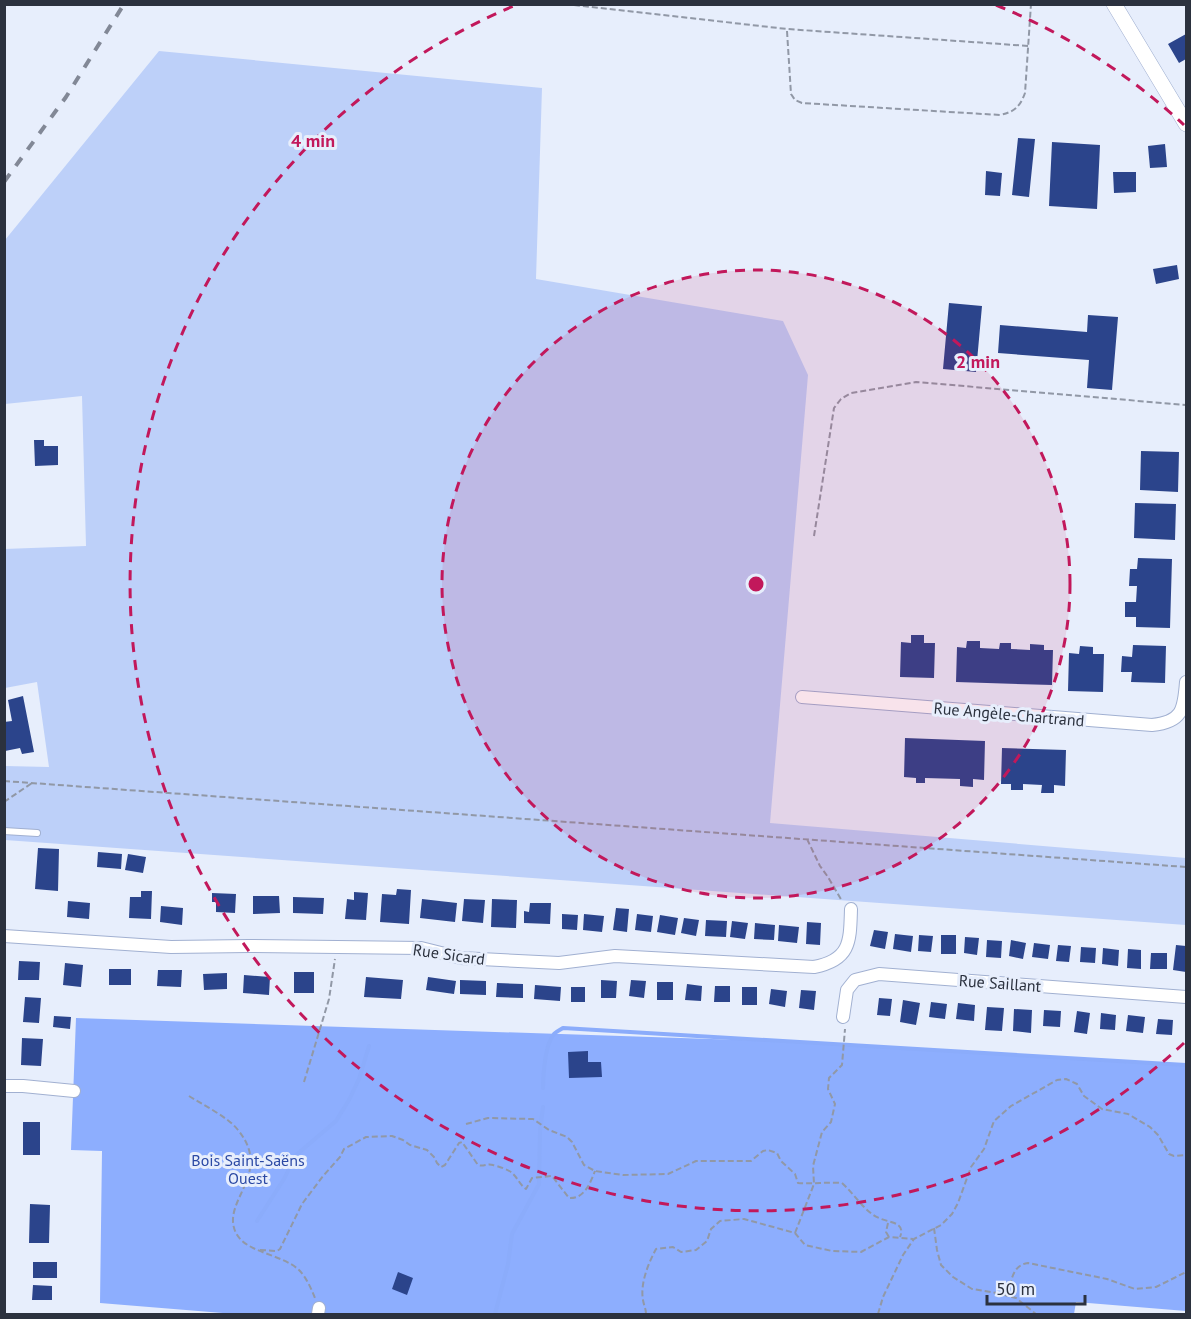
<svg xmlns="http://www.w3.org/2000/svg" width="1191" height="1319" font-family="'PT Sans',sans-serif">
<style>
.green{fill:#bdd0f9}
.forest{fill:#8daefe}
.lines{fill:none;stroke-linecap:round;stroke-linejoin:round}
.stream{stroke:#8bacfb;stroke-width:4}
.building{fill:#2b448b}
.service-casing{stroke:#a1b0d1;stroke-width:8}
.minor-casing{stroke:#a1b0d1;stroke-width:14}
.tertiary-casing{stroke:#a1b0d1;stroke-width:16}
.path{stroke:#9198a6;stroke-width:2;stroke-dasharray:6 3;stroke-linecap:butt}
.service{stroke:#fff;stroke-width:6}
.minor{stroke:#fff;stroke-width:12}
.tertiary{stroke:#fff;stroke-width:15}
.rail{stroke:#828896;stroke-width:4;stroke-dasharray:10 10;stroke-linecap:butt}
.ring{fill:none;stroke:#c2185b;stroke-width:3;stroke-dasharray:10 8}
.labels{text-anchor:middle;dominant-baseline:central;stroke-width:6;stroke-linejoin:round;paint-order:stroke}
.street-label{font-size:16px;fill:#2b313e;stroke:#e7eefc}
.park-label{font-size:16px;fill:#2b49a4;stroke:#e7eefc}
.centre{fill:#c2185b;stroke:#e7eefc;stroke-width:3}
.ring-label{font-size:18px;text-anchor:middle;font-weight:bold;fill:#c2185b;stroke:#e7eefc;stroke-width:6;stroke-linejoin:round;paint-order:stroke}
</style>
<rect width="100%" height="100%" fill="#e7eefc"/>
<path class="green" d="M159 51 542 88 536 279 783 321 808 375 770 823 1186 858V925L5 840V766L49 767 37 682 5 688 4 549 86 546 82 396 5 404V240Z"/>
<path class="forest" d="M76 1018 829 1043 1186 1065V1311L1076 1302 1074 1314H235L100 1303 102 1151 71 1150Z"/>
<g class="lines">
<path class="stream" d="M543 1088C543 1075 545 1044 554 1034 557 1031 560 1030 563 1028L1186 1065
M257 1221 284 1179 295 1156 336 1121 349 1100 359 1079 369 1046
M495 1314 508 1264 512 1234 539 1184 540 1131 543 1107"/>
</g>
<path class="building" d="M1186 34V59L1179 63 1168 44Z
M1018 138 1035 139 1029 197 1012 195Z
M1052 142 1100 145 1097 209 1049 206Z
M1165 144 1167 167 1150 168 1148 146Z
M986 171 1002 173 1000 196 985 195Z
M1113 172H1136V192L1114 193Z
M1177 265 1179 279 1156 284 1153 269Z
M949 303 982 306 976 372 943 369Z
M1088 315 1118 317 1112 390 1087 388 1089 360 998 353 1000 325 1087 332Z
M34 440H44V446H58V465L35 466Z
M1141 451 1179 452 1178 492 1140 490Z
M1135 503 1176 504 1175 540 1134 538Z
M1138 558 1172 559 1170 628 1136 627V617H1125V602H1136L1137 586H1129L1130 569H1137Z
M911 635H924V643H935L934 678 900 677 901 642 911 643Z
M967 641H980V648L999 649 1000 643H1011V649L1030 650V644L1044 645V650H1053L1052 685 956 682 957 647 966 648Z
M1133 645 1166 646 1165 683 1131 682 1132 672H1121L1122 656 1132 657Z
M1080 646 1093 647V654H1104L1103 692 1068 691 1069 653 1079 654Z
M23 696 34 752 22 754 20 748 5 751 4 722 12 721 8 700Z
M905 738 985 741 984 780 973 779V787L960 786V779L925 778V783H916V778L904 777Z
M1002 748 1066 750 1065 786 1054 785V793H1041L1042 785 1023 784V790H1011V784H1001Z
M38 848 59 849 58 891 35 889Z
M98 852 122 854 121 869 97 867Z
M128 854 146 857 143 873 125 870Z
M397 889 411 890 409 924 380 922 382 894 396 895Z
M141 891H152L151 919 129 918 130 897H141Z
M354 892 368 893 366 920 345 919 347 899 354 900Z
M212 893 236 894 235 913 216 912V902H212Z
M253 896H279L280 913 253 914Z
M293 897 324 898 323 914 293 913Z
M422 899 457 903 455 922 420 918Z
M464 899 485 900 483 923 462 921Z
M492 899 517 900 516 928 491 927Z
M68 901 90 903 89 919 67 917Z
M530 903H551L550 924 524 923V911L529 912Z
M161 906 183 908 182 925 160 922Z
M616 908 629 909 627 932 613 930Z
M562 914 578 915 577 930 562 929Z
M584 914 604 916 602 932 583 930Z
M637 914 653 916 651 932 635 930Z
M660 915 678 918 675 935 657 932Z
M684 918 699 920 696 936 681 933Z
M706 920 727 921 726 937 705 936Z
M732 921 748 923 745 939 730 937Z
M807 922 821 923 820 945 806 944Z
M755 923 775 925 774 940 754 939Z
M779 925 799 927 797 943 778 941Z
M874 930 888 932 885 949 870 946Z
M895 934 913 936 911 952 893 949Z
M919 935 933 936 931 952 918 951Z
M941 935H956V954H941Z
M965 937 979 938 977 955 964 953Z
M987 940 1002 941 1001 958 986 957Z
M1011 940 1026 943 1023 959 1009 956Z
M1034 943 1050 945 1048 959 1032 957Z
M1058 945 1071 946 1069 962 1056 961Z
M1176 945 1186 946V972L1173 970Z
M1081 947 1096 948 1095 963 1080 962Z
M1103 948 1119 950 1118 966 1102 964Z
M1128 949 1141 950V969L1127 968Z
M1151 953H1167V969H1150Z
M19 961 40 962 39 980H18Z
M65 963 83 965 81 987 63 985Z
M109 969H131V985H109Z
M158 970H182L181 987 157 986Z
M294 972H314V993H294Z
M227 973V989L204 990 203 974Z
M244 975 270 977 269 995 243 993Z
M366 977 403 980 401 999 364 997Z
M428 977 456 981 454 994 426 990Z
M460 980 486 981V995L460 994Z
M601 980 617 981 616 998H601Z
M631 980 646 981 644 998 629 996Z
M657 982H673V1000H657Z
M497 983 523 984V998L496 997Z
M687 984 702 986 701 1001 685 1000Z
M535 985 561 987 560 1001 534 999Z
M715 986H730V1002H714Z
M571 987H585V1002H571Z
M742 987H757V1005H742Z
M771 989 787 991 785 1007 769 1004Z
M801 990 816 991 814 1010 799 1008Z
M25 997 41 998 39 1023 23 1022Z
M879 998 892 999 890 1016 877 1015Z
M903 1000 920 1003 916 1025 900 1022Z
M931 1002 947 1004 945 1019 929 1017Z
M958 1003 975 1005 974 1021 956 1019Z
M987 1007 1004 1008 1002 1031 985 1030Z
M1014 1009 1032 1010 1031 1033 1013 1031Z
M1044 1010 1061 1011 1060 1027 1043 1026Z
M1077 1011 1090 1013 1087 1034 1074 1032Z
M1101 1013 1116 1015 1115 1030 1100 1029Z
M1128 1015 1145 1017 1143 1033 1126 1031Z
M54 1016 71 1017 70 1029 53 1027Z
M1158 1019 1173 1020 1172 1035 1156 1034Z
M22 1038 43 1039 41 1066 21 1065Z
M588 1051V1062H601L602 1077 569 1078 568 1052Z
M23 1122H40V1155H23Z
M30 1204 50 1205 49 1243H29Z
M33 1262H57V1278H33Z
M398 1272 413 1278 407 1295 392 1289Z
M33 1285 52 1286V1300H32Z"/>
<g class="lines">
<defs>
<path id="service" d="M4 831 37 833"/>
<path id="minor" d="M802 697 1152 725C1182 722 1184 710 1186 682
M4 936 171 947 249 946 421 948 461 958 559 963 615 956 814 967C851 960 850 941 851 909
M843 1017 847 990 855 980 879 974 1186 997
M4 1086H23L74 1091
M318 1314 319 1308"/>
<path id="tertiary" d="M1114 4 1186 124"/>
</defs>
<use href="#service" class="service-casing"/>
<use href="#minor" class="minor-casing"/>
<use href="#tertiary" class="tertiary-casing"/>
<path class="path" d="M565 4 787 29 1029 46
M787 31 791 94 795 100 802 103 1000 115C1014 112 1020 107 1025 93L1031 4
M814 536 834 408 841 399 851 393 916 382 1186 405
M4 781 1186 867
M4 802 32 783
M807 839 820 866 828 877 842 901
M304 1082 329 999 335 959
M189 1096C203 1105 228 1117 238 1130 274 1174 220 1201 236 1233 246 1253 282 1254 299 1270 306 1277 311 1288 315 1298
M466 1124 488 1118 533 1119 549 1130 567 1137 572 1142 584 1165 595 1171 623 1175 668 1174 696 1161H751L763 1151 768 1150 777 1153 781 1161 795 1174 798 1183C813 1184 827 1182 842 1183 853 1193 861 1206 872 1214 881 1221 893 1221 898 1225 902 1228 902 1232 900 1237
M888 1223 886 1232 889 1237
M934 1228 937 1250 941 1265 953 1277 972 1289 997 1293 1016 1298 1036 1314
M795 1233 814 1184 813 1166 822 1132 831 1122 835 1104 828 1089 829 1078 842 1065 845 1029
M260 1250 277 1251 280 1249 302 1204 323 1176 340 1157 344 1149 366 1137 392 1136 403 1140 410 1145 427 1150 434 1157 437 1163 441 1167 445 1165 459 1143 462 1142 478 1165C484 1167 487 1163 493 1165 497 1166 510 1170 512 1173 518 1178 519 1184 526 1189L532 1178 552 1176 569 1198C584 1199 590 1184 595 1171
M1008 1295C1011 1282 1012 1265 1028 1263L1107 1279 1135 1289 1156 1287 1186 1272
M646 1314C646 1309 644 1306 643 1300 640 1284 648 1264 656 1249L673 1247 681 1252 696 1250 707 1241 711 1229 720 1221 744 1219 795 1233 805 1245 832 1251 861 1252 889 1237 913 1239
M878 1314 883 1297 903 1255 914 1239 941 1225 952 1214 958 1203 971 1167 984 1149 994 1121 1011 1106 1057 1080 1066 1079 1077 1084 1084 1096 1102 1109 1128 1114 1150 1127 1158 1135 1169 1154 1174 1156 1186 1155"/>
<use href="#service" class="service"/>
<use href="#minor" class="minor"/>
<use href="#tertiary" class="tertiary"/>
<path class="rail" d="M4 182 66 97 124 4"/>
</g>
<circle cx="756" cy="584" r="314" fill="#c2185b" fill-opacity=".12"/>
<g class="ring">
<circle cx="756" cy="584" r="314"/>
<path d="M1184 1043A627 627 0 1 1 516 5M996 5A627 627 0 0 1 1184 125"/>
</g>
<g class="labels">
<g class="street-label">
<text transform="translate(1009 714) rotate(5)">Rue Angèle-Chartrand</text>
<text transform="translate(449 954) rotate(8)">Rue Sicard</text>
<text transform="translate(1000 983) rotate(4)">Rue Saillant</text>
</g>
<g class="park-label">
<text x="248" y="1160">Bois Saint-Saëns<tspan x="248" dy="18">Ouest</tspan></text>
</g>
</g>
<circle cx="756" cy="584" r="9" class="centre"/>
<g class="ring-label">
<text x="313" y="147">4 min</text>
<text x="978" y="368">2 min</text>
</g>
<rect width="1191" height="1319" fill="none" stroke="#2b313e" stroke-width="12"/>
<path d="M987 1295v9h98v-9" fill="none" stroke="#2b313e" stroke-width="3"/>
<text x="996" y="1295" font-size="18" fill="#2b313e" stroke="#e7eefc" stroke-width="4.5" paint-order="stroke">50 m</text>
</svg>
